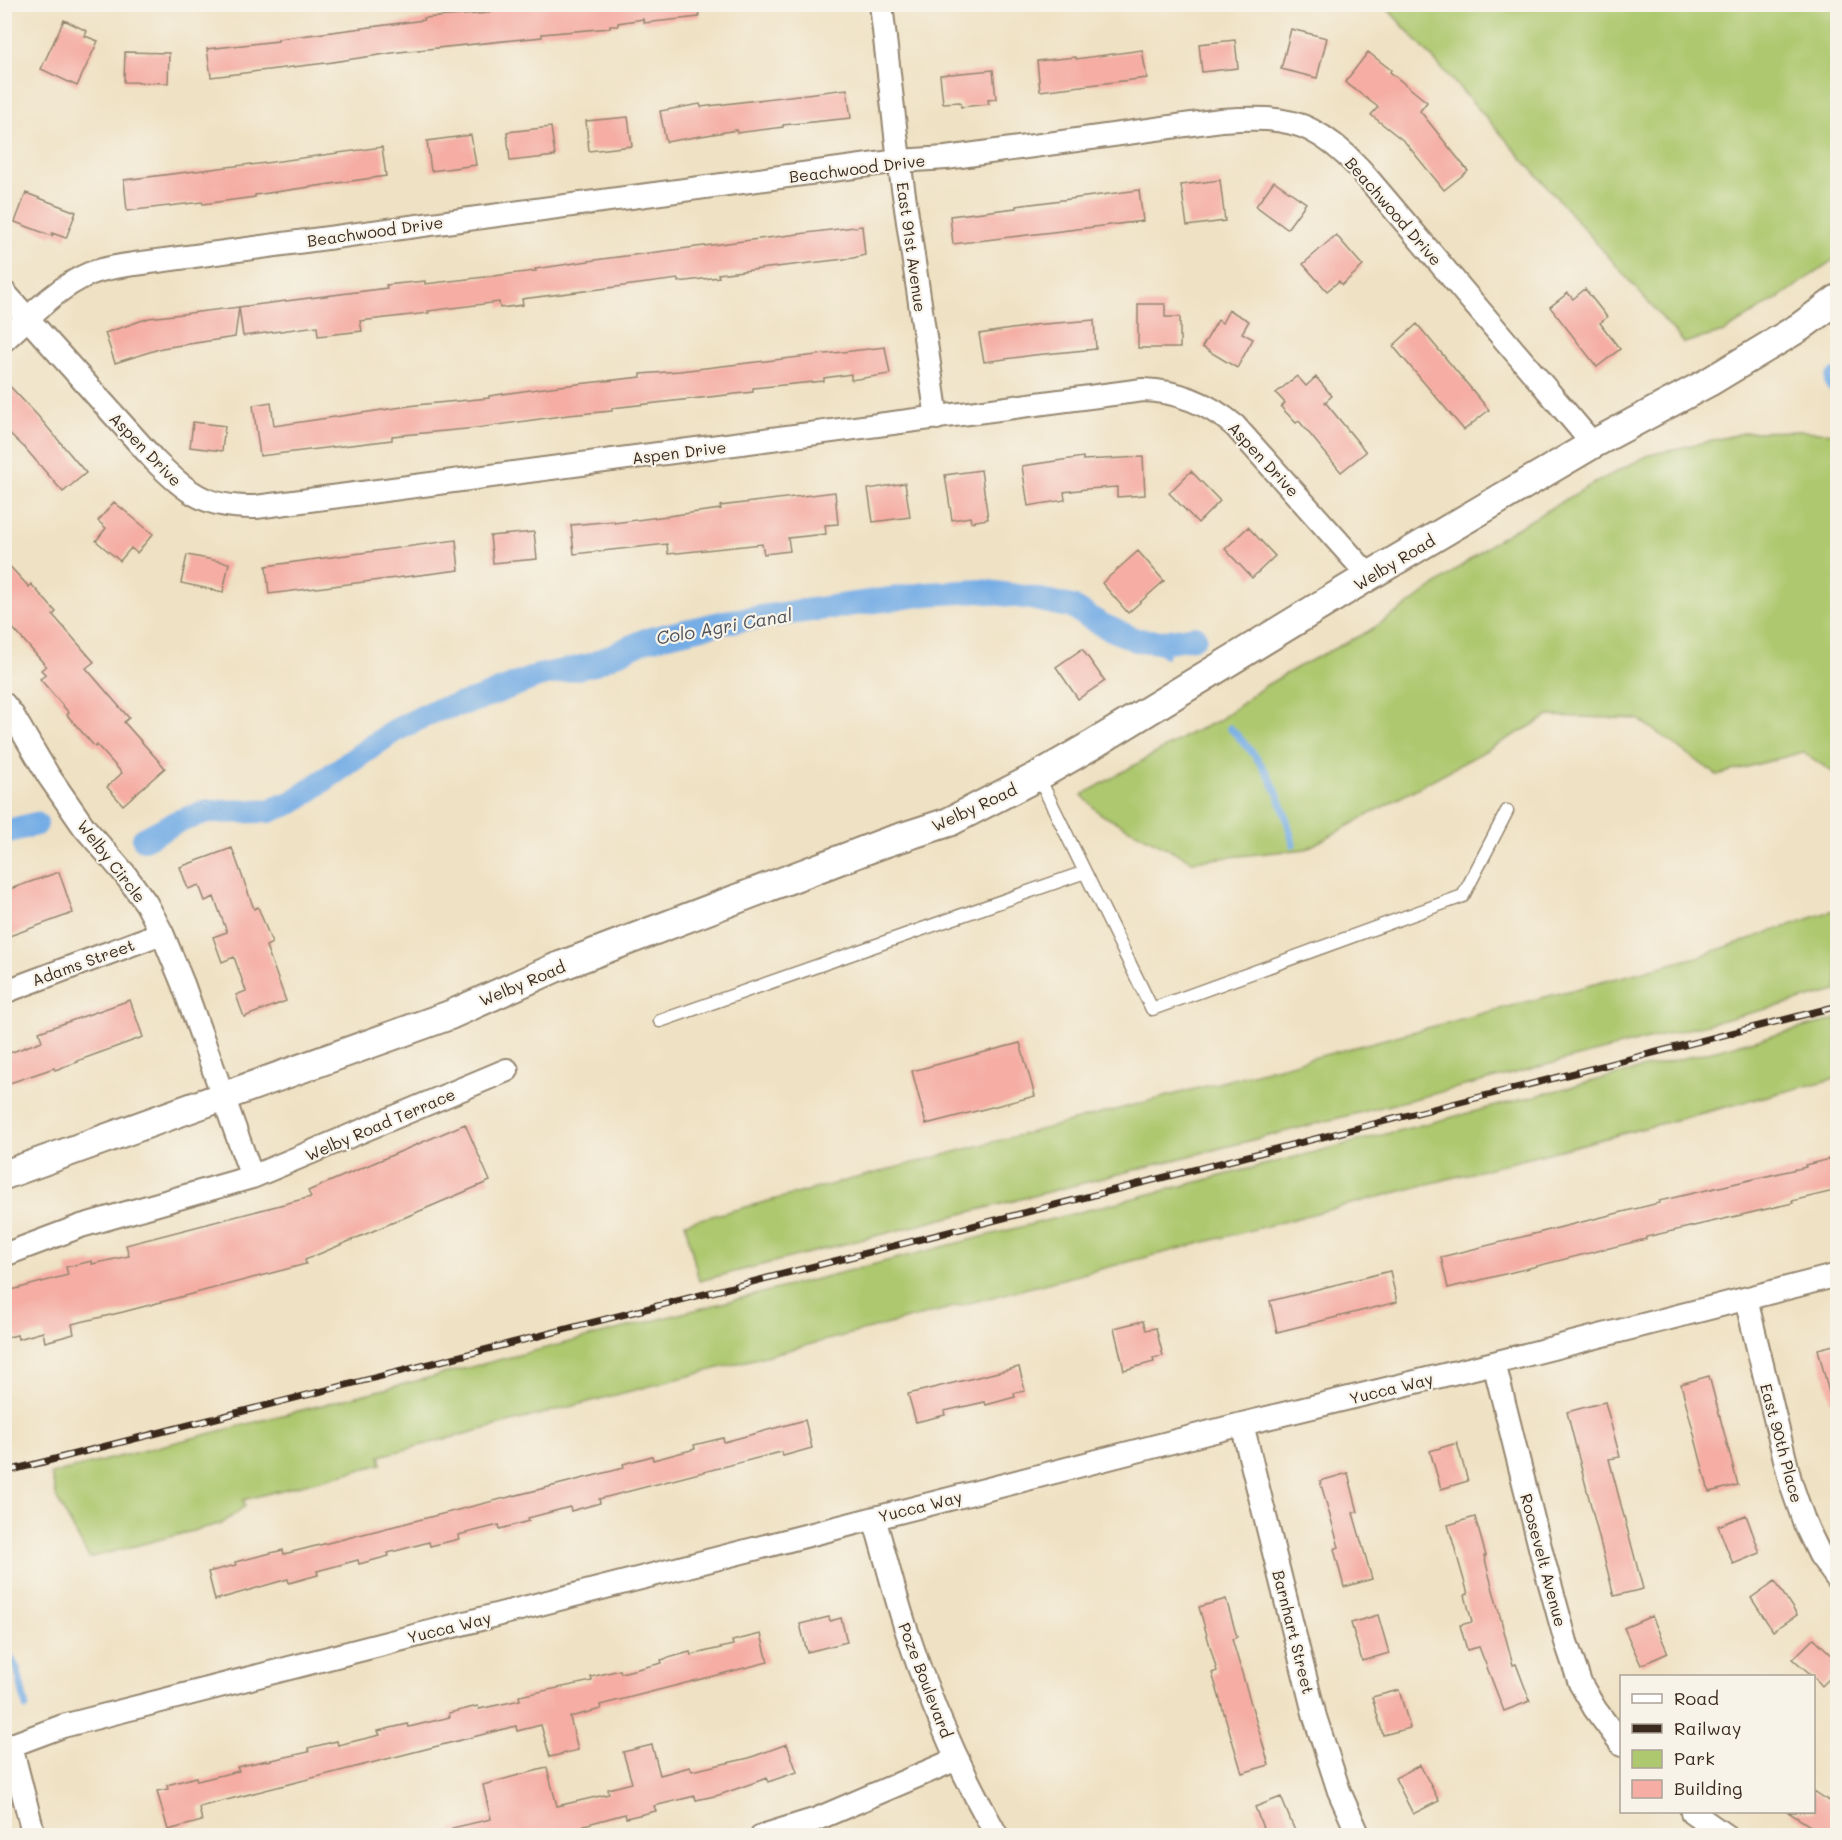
<svg xmlns="http://www.w3.org/2000/svg" width="1842" height="1840" font-family="Mali,sans-serif">
<style>
.green{fill:#adc86e;stroke:#747946;stroke-width:1.5}
.lines{fill:none;stroke-linecap:round;stroke-linejoin:round}
.stream{stroke:#76ade5;stroke-width:7}
.canal{stroke:#76ade5;stroke-width:24}
.building{fill:#f5ada4}
.service-casing{stroke:#958670;stroke-width:15}
.minor-casing{stroke:#958670;stroke-width:26}
.tertiary-casing{stroke:#958670;stroke-width:32}
.service{stroke:#fff;stroke-width:12}
.minor{stroke:#fff;stroke-width:22}
.tertiary{stroke:#fff;stroke-width:28}
.rail-casing{stroke:#3b2a1e;stroke-width:7}
.rail{stroke:#f7f3e8;stroke-width:4.5;stroke-dasharray:14;stroke-linecap:butt}
.labels{text-anchor:middle;dominant-baseline:central;stroke-width:4.5;stroke-linejoin:round;paint-order:stroke}
.street-label{font-size:16px;fill:#3b2a1e;stroke:#f7f3e8}
.water-label{font-size:18px;font-style:italic;fill:#4d515a;stroke:#f7f3e8}
</style>
<rect width="100%" height="100%" fill="#f7f3e8"/>
<filter id="ink" filterUnits="userSpaceOnUse"><feTurbulence type="fractalNoise" baseFrequency=".0167" numOctaves="2"/><feDisplacementMap in="SourceGraphic" scale="12" xChannelSelector="R" yChannelSelector="G"/><feConvolveMatrix kernelMatrix="1 2 1 2 8 2 1 2 1" color-interpolation-filters="sRGB"/></filter>
<filter id="wash" filterUnits="userSpaceOnUse"><feTurbulence type="fractalNoise" baseFrequency=".008" numOctaves="4" result="noise"/><feDisplacementMap in="SourceGraphic" scale="24" xChannelSelector="R" yChannelSelector="G"/><feGaussianBlur stdDeviation="1.35" result="paint"/><feColorMatrix in="noise" values="0 0 0 0 0 0 0 0 0 0 0 0 0 0 0 0 0 1.4 0 .05"/><feComposite in="paint" operator="in"/></filter>
<g filter="url(#wash)">
<rect width="100%" height="100%" fill="#efe1c3"/>
<path class="green" d="M1384 5H1837V257L1786 293 1724 332 1684 343 1494 126Z
M1801 431 1837 433V775L1803 752 1717 775 1638 719 1549 716 1306 849 1192 861 1100 814 1082 795 1193 732 1218 721 1265 686 1298 667 1369 631 1410 604 1495 541 1589 486 1649 455 1748 432Z
M1837 909V991L699 1281 685 1223 1697 957Z
M1837 1019V1078L380 1456 382 1464 243 1500 245 1506 223 1523 89 1558 57 1499 51 1474Z"/>
<g class="lines">
<path class="stream" d="M1153 641 1165 655
M1230 728C1268 766 1281 792 1293 844
M4 1647 17 1668 26 1707"/>
<path class="canal" d="M1836 381H1838
M4 832 36 824
M144 839 177 822 206 812 269 811 293 802 394 731 434 711 476 700 538 676 591 665 646 640 725 622 927 594 981 591 1031 598 1072 607 1102 625 1136 640 1162 642 1195 637"/>
</g>
<g id="blocks">
<path class="building" d="M546 4H698L699 17 644 23 643 19 618 23V26H610V28L542 34V37L399 52 326 63 211 77 207 49 278 41V39L424 20V18L489 13V11Z
M64 20 87 31 85 36 98 41 77 86 41 69Z
M1291 29 1327 38 1317 78 1281 69Z
M1235 40 1238 68 1202 72 1199 44Z
M1142 50 1147 78 1040 91 1037 61 1076 57V59Z
M125 52 169 53 168 83 124 82Z
M1368 52 1391 70 1390 72 1427 102 1420 111 1468 171 1444 190 1405 142 1371 115 1378 107 1345 82Z
M993 70 996 99 988 100 989 104 961 107 960 102 943 103 940 75Z
M847 89 851 118 783 125V127L737 133V130L666 142 660 111 700 104 701 107Z
M628 117 632 146 589 151 586 121Z
M551 127 555 156 510 161 507 132Z
M471 135 476 165 431 171 427 141Z
M382 147 386 176 255 195V197L203 204 202 202 127 211 124 180 251 164V165Z
M1220 180 1225 221 1187 226 1181 185Z
M1274 181 1306 203 1287 229 1256 206Z
M1139 190 1143 221 953 244 950 216 1016 208V206Z
M26 193 76 212 66 238 52 233V236L15 222Z
M862 226 865 255 853 258 718 274 719 277 678 282V279L522 299 523 305 500 308 499 302 428 311 429 313 360 321 362 331 318 336 317 326 243 336 239 307 387 288 386 285 425 281V284L536 271 535 269 602 259Z
M1336 235 1363 266 1342 285 1339 281 1327 291 1303 264Z
M1585 289 1607 317 1600 323 1620 349 1597 367 1550 307 1568 293 1573 299Z
M1138 304H1165V317H1180V348H1138Z
M239 307 235 337 162 348 115 363 105 333 149 318Z
M1229 310 1249 321 1242 333 1253 339 1237 368 1202 347 1218 320 1222 323Z
M1094 320 1096 349 1034 355 984 362 979 334 1032 326V325Z
M1417 324 1489 410 1464 430 1393 346Z
M885 347 890 374 851 380V374L824 378V381L753 388V392L612 408V411L568 415 477 428 392 436V440L260 456 253 405 271 402 274 426 416 405 489 398V396L551 387 641 377V374L680 371Z
M1297 376 1306 386 1316 377 1332 396 1325 402 1366 452 1341 472 1299 421 1296 423 1281 407 1285 403 1276 393Z
M4 380 38 416 86 473 63 492 25 448 4 428Z
M193 422 225 426 222 451 190 447Z
M1083 457V460L1143 457 1145 495 1117 497V487L1086 489 1064 492 1065 500 1028 506 1022 466Z
M981 470 988 519 971 522 970 517 952 520 945 475Z
M1191 471 1220 501 1198 523 1169 493Z
M905 483 910 517 873 522 868 489Z
M835 492 838 524 825 525 826 534 788 538 790 551 764 554 762 544 668 554 667 544 574 554 571 525 614 521V523L721 509 720 506Z
M114 502 153 534 137 553 131 548 120 561 96 541 106 528 98 521Z
M1248 527 1275 556 1252 578 1225 549Z
M534 532 537 559 493 563 490 536Z
M456 540 459 570 269 594 266 566Z
M1138 551 1164 581 1128 613 1102 583Z
M187 555 229 563 223 592 181 583Z
M4 560 29 587 31 584 56 612 53 615 94 662 86 668 129 718 124 722 165 768 123 805 107 787 122 773 97 745 95 747 67 715 69 713 40 679 46 675 41 670 46 666 4 618Z
M1082 649 1105 681 1078 699 1056 667Z
M232 848 254 909 258 907 272 943 266 946 286 1001 244 1017 236 995 246 991 234 957 222 962 213 937 227 932 214 897 205 901 199 885 188 889 180 867Z
M59 872 73 913 4 938V891Z
M130 1000 143 1037 77 1061 78 1062 55 1070 54 1068 4 1085V1055L42 1041 39 1032Z
M1020 1043 1035 1096 926 1124 912 1071Z
M465 1124 490 1181 305 1260 306 1264 123 1312 72 1324 74 1334 45 1342 43 1332 18 1339 17 1335 4 1338V1292L68 1275 66 1267 92 1261V1264L129 1256 126 1245 311 1197 308 1191Z
M1838 1157V1190L1792 1201 1793 1203 1646 1237V1239L1448 1288 1441 1257 1586 1221 1659 1203V1201L1806 1167 1805 1165Z
M1390 1271 1397 1302 1277 1332 1270 1301Z
M1143 1321 1146 1330 1156 1328 1163 1356 1153 1358 1154 1362 1124 1370 1114 1328Z
M1838 1344V1400L1831 1401 1818 1349Z
M1019 1367 1025 1391 1014 1393 1015 1397 986 1405 985 1402 944 1411 945 1415 916 1422 908 1394Z
M1709 1376 1738 1485 1709 1492 1681 1384Z
M1605 1402 1620 1457 1609 1459 1643 1589 1614 1596 1567 1412Z
M805 1420 812 1448 783 1456 781 1452 599 1499 600 1503 571 1511 570 1507 528 1518 529 1521 500 1529 499 1525 458 1535 459 1539 430 1546 429 1542 388 1553 389 1556 359 1564 358 1560 317 1571 318 1575 289 1583 288 1579 215 1600 208 1572 236 1565 235 1562 283 1550 284 1554 624 1468 623 1464 652 1456 653 1460 695 1449 694 1445 723 1438 724 1442Z
M1457 1443 1468 1481 1441 1489 1430 1451Z
M1348 1473 1358 1512 1353 1513 1372 1579 1344 1587 1334 1549 1339 1547 1320 1481Z
M1746 1515 1760 1553 1733 1564 1718 1526Z
M1475 1517 1486 1556H1484L1513 1665 1516 1664 1530 1701 1504 1711 1479 1647 1467 1650 1460 1625 1472 1622 1465 1595 1468 1594 1448 1525Z
M1775 1581 1797 1615 1773 1631 1751 1598Z
M1226 1599 1237 1637 1232 1639 1269 1765 1242 1773 1212 1673 1217 1671 1199 1607Z
M1378 1615 1389 1653 1362 1661 1351 1623Z
M1652 1616 1668 1653 1641 1665 1624 1628Z
M829 1617 830 1621 841 1618 847 1642 807 1652 800 1624Z
M761 1634 768 1662 600 1705 601 1709 570 1717 578 1750 550 1757 541 1725 517 1731 516 1726 199 1807 202 1821 168 1830 157 1791 168 1789 167 1785 196 1777 197 1781 239 1771 237 1767 267 1760V1761L309 1752 308 1748 337 1741 338 1745 380 1735 378 1731 408 1724 409 1727 450 1717 449 1713 478 1706 479 1709 520 1700 519 1696 592 1681 591 1677 620 1670 621 1673 662 1663 661 1660 690 1652 691 1655 733 1645 732 1641Z
M1814 1638 1838 1661V1670L1822 1686 1814 1677 1793 1659Z
M1399 1690 1410 1728 1383 1735 1372 1697Z
M787 1744 797 1772 768 1782 767 1778 719 1795 696 1800 695 1796 654 1806 656 1811 626 1818 625 1814 584 1825 585 1829 557 1836H452V1828L491 1819 483 1785 519 1775 547 1768 557 1806 609 1794 608 1789 632 1783 623 1752 652 1745 660 1775 690 1767 692 1771 749 1758Z
M1420 1765 1439 1801 1413 1814 1395 1778Z
M1814 1791 1838 1807V1836H1826L1788 1812H1814Z
M1281 1797 1297 1836H1266L1255 1807Z"/>
</g>
</g>
<g filter="url(#ink)">
<use href="#blocks" fill-opacity="0" stroke="#958670" stroke-width="1.5"/>
<g class="lines">
<defs>
<path id="service" d="M1038 776 1152 1009 1463 896 1507 811
M660 1021 1085 872"/>
<path id="minor" d="M881 4 899 161 937 418
M4 292 155 461C189 494 206 508 256 507L1143 390C1177 391 1209 404 1235 426L1369 576
M4 340C31 316 56 288 89 274 104 268 120 266 135 264L899 161 946 158 1221 120C1250 118 1284 116 1311 130 1329 139 1345 153 1359 168L1593 444
M4 704 12 714 48 775 84 827 124 873 146 903 162 933 183 984 252 1177
M4 992 162 933
M4 1255 81 1226 252 1177 507 1070
M1746 1299 1791 1484 1805 1524 1820 1555 1838 1580
M1494 1363 1542 1555 1566 1642 1580 1683 1595 1709 1622 1745
M1242 1424 1315 1717 1339 1791 1359 1836
M874 1518C885 1555 894 1592 906 1629 929 1701 960 1770 997 1836
M11 1746 34 1836
M4 1748 63 1726 1242 1424 1494 1363 1838 1275
M1692 1812 1726 1836
M762 1836 817 1819 957 1759"/>
<path id="tertiary" d="M4 1175 450 1015 555 968 884 843 949 822 1038 776 1092 745 1369 576 1593 444 1709 382 1800 327 1838 299"/>
</defs>
<use href="#service" class="service-casing"/>
<use href="#minor" class="minor-casing"/>
<use href="#tertiary" class="tertiary-casing"/>
<use href="#service" class="service"/>
<use href="#minor" class="minor"/>
<use href="#tertiary" class="tertiary"/>
<defs>
<path id="rail" d="M4 1472 1838 1006"/>
</defs>
<use href="#rail" class="rail-casing"/>
<use href="#rail" class="rail"/>
</g>
</g>
<g class="labels">
<g class="street-label">
<text transform="translate(857 168) rotate(-7)">Beachwood Drive</text>
<text transform="translate(1394 211) rotate(49)">Beachwood Drive</text>
<text transform="translate(375 231) rotate(-8)">Beachwood Drive</text>
<text transform="translate(912 247) rotate(82)">East 91st Avenue</text>
<text transform="translate(146 449) rotate(46)">Aspen Drive</text>
<text transform="translate(679 452) rotate(-7)">Aspen Drive</text>
<text transform="translate(1264 459) rotate(47)">Aspen Drive</text>
<text transform="translate(1394 562) rotate(-31)">Welby Road</text>
<text transform="translate(974 807) rotate(-25)">Welby Road</text>
<text transform="translate(112 861) rotate(52)">Welby Circle</text>
<text transform="translate(83 962) rotate(-20)">Adams Street</text>
<text transform="translate(522 983) rotate(-23)">Welby Road</text>
<text transform="translate(380 1124) rotate(-23)">Welby Road Terrace</text>
<text transform="translate(1391 1388) rotate(-14)">Yucca Way</text>
<text transform="translate(1782 1443) rotate(75)">East 90th Place</text>
<text transform="translate(920 1506) rotate(-14)">Yucca Way</text>
<text transform="translate(1544 1560) rotate(75)">Roosevelt Avenue</text>
<text transform="translate(449 1627) rotate(-14)">Yucca Way</text>
<text transform="translate(1294 1632) rotate(76)">Barnhart Street</text>
<text transform="translate(926 1680) rotate(69)">Poze Boulevard</text>
</g>
<g class="water-label">
<text transform="translate(724 626) rotate(-10)">Colo Agri Canal</text>
</g>
</g>
<rect width="1842" height="1840" fill="none" stroke="#f7f3e8" stroke-width="24"/>
<rect x="1620" y="1675" width="195" height="138" fill="#f7f3e8" stroke="#aca397" stroke-width="1.5"/>
<rect x="1632" y="1694" width="30" height="9" fill="#ffffff" stroke="#aca397" stroke-width="1.5"/>
<text x="1674" y="1705" font-size="18" fill="#3b2a1e">Road</text>
<rect x="1632" y="1724" width="30" height="9" fill="#3b2a1e" stroke="#aca397" stroke-width="1.5"/>
<text x="1674" y="1735" font-size="18" fill="#3b2a1e">Railway</text>
<rect x="1632" y="1750" width="30" height="18" fill="#adc86e" stroke="#aca397" stroke-width="1.5"/>
<text x="1674" y="1765" font-size="18" fill="#3b2a1e">Park</text>
<rect x="1632" y="1780" width="30" height="18" fill="#f5ada4" stroke="#aca397" stroke-width="1.5"/>
<text x="1674" y="1795" font-size="18" fill="#3b2a1e">Building</text>
</svg>
